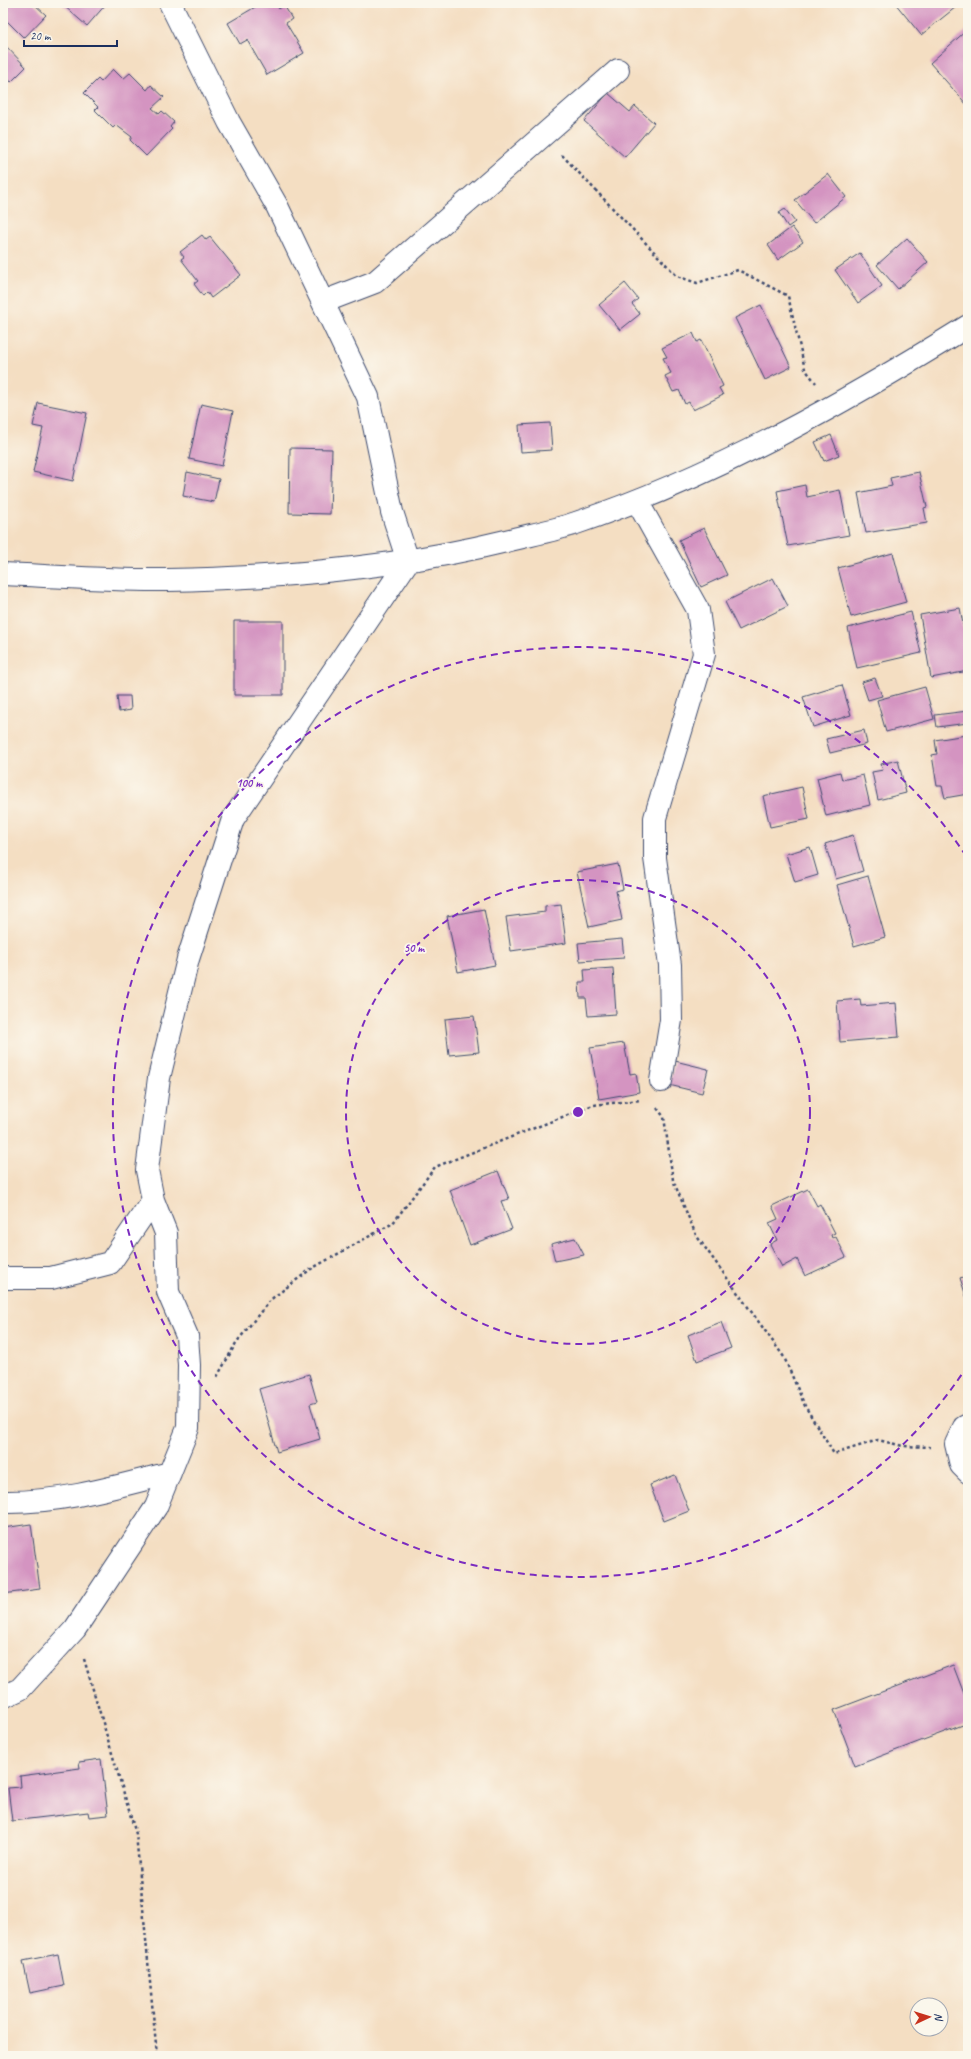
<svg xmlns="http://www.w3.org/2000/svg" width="971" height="2059" font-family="Caveat,sans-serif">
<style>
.building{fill:#d494c1}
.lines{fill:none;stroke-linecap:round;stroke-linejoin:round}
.minor-casing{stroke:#3c496d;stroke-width:24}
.path{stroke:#3c496d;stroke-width:2.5;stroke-dasharray:3 3;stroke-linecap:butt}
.minor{stroke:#fff;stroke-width:22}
.ring{fill:none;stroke:#7b2cbf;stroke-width:2;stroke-dasharray:7 5}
.centre{fill:#7b2cbf;stroke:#fbf7ec;stroke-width:2}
.ring-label{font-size:12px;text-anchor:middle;font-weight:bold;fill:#7b2cbf;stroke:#fbf7ec;stroke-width:3.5;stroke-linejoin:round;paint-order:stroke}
</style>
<rect width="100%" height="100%" fill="#fbf7ec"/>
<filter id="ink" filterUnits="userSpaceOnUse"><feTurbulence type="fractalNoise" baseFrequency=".025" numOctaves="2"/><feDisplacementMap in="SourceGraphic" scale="8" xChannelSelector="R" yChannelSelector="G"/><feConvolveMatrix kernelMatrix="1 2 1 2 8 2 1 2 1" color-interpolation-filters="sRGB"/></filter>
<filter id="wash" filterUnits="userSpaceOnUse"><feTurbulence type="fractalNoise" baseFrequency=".012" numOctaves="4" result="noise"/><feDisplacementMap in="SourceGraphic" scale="16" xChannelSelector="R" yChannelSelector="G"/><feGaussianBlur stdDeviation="0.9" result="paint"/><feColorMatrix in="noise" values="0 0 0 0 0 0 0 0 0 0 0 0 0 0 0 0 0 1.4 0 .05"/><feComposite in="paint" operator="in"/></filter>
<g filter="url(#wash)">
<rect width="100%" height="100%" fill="#f4dec2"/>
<g id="blocks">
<path class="building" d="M3 3H33L46 15 24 38 3 17Z
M65 3H107L87 26 63 5Z
M262 3H275L279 9 284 5 292 19 286 23 304 53 267 75 247 40 240 44 228 23Z
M895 3H961L921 35Z
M968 29V106L930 63Z
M4 44 26 67 11 82 3 73Z
M113 69 123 79 130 73 147 90 151 85 164 97 152 108 159 114 162 111 174 122 170 127 172 129 146 156 130 140 132 137 116 125 113 128 95 110 98 107 84 93 98 79 101 82Z
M608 93 630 112 635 106 654 123 625 157 584 121Z
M828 174 846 197 814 223 795 200Z
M785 209 795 222 788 227 779 213Z
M792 227 803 242 778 260 768 245Z
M202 235 206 240 210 237 241 275 211 298 207 292 203 296 194 284 198 281 181 259 184 257 180 252Z
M907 238 928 262 898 289 877 265Z
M860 253 882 286 858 303 835 270Z
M625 283 638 299 632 304 640 314 620 330 599 305Z
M761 305 791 367 765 380 735 318Z
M693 333 697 342 701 340 723 386 719 388 723 395 693 410 689 402 685 404 679 390 673 392 665 376 671 373 663 358 667 357 662 348Z
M38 403 87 413 73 481 33 472 43 428 33 426Z
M201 404 233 411 222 466 189 459Z
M550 423 552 450 521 452 519 425Z
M831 435 839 455 824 461 815 442Z
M290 448 332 449 330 514 289 513Z
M187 472 219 479 214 502 183 496Z
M919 472 927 507 924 508 927 523 866 533 858 493 892 486 890 478Z
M805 485 807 497 840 490 849 535 788 546 777 491Z
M704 528 727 575 701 587 679 540Z
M893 553 906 602 851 617 838 568Z
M773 578 788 606 739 630 725 602Z
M960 608 968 651V671L931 678 920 615Z
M911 612 921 653 857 668 848 628Z
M234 621H283V695H234Z
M875 678 882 696 868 700 862 682Z
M842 685 851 715 813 727 803 697Z
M925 687 934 719 886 732 877 700Z
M117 696H130L131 710 119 712Z
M968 711V723L937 727 935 715Z
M864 730 867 744 830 753 826 739Z
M966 735 968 746V794L945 798 942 786H937L932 755 937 754 935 740Z
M898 760 906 793 878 800 872 772 883 770 881 764Z
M840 772 842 780 863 775 870 805 826 816 817 778Z
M802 787 809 819 770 827 763 796Z
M853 835 863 871 836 879 825 844Z
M810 847 818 875 795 882 786 854Z
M618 864 623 889 616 891 622 920 589 927 577 872Z
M868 876 885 937 854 946 837 885Z
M561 904 566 943 511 951 506 917 545 912V906Z
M484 909 495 965 458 972 447 916Z
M622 939 624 958 580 961 578 943Z
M613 968 616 1014 588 1016 586 998H580L579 982H585L584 970Z
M860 999 861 1006 896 1003 899 1037 840 1042 837 1001Z
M474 1016 479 1052 449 1055 445 1019Z
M624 1043 630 1074 636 1073 639 1092 599 1099 590 1048Z
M675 1061 708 1069 702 1093 669 1085Z
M498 1171 509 1199 501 1201 512 1229 470 1245 450 1190Z
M808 1189 817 1206 820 1204 835 1233 831 1235 832 1238 836 1237 846 1257 805 1276 797 1259 782 1267 770 1244 777 1240 769 1223 778 1219 772 1206Z
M575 1238 584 1255 555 1261 551 1244Z
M968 1275V1302L960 1278Z
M721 1322 731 1348 697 1361 688 1335Z
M309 1374 317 1402 310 1404 320 1439 277 1452 259 1389Z
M675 1475 689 1511 664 1521 650 1485Z
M31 1524 40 1589 3 1594V1528Z
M953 1665 968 1704V1723L855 1766 834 1710Z
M101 1759 108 1815 89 1817 88 1812 12 1821 8 1788 21 1787 20 1776 80 1768 79 1762Z
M58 1954 64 1986 30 1993 23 1961Z"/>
</g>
</g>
<g filter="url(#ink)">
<use href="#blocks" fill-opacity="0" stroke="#3c496d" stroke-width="1"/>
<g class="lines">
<defs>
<path id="minor" d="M323 302 375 282 618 70
M637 501 698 610 704 654 655 818V858L670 965 671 1020 661 1081
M3 574C57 576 112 581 167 580 280 578 396 568 506 541 529 535 553 531 576 523 715 476 844 403 968 326
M3 1278H51L110 1263 153 1200
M968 1425 964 1427 956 1444 961 1465 968 1472
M3 1502C61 1503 115 1487 170 1473
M3 1697 20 1689 75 1629 156 1507 188 1428 189 1365 187 1336 168 1292 166 1233 153 1200 147 1170 159 1078 188 959 233 819 408 561 392 512 368 397 277 206 229 122 170 3"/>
</defs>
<use href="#minor" class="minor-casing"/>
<path class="path" d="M562 155 677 276 697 283 738 270 788 296 805 369 816 383
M657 1108 664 1117 673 1180 696 1235 784 1357 805 1406 834 1454 878 1440 903 1446 930 1447
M217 1377 236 1343 270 1300 311 1269 393 1223 435 1167 593 1105 641 1100
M84 1659 136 1834 157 2056"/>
<use href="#minor" class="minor"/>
</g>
</g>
<g class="ring">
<circle cx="578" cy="1112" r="232"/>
<path d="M968 1365A465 465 0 1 1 968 859"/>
</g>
<circle cx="578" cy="1112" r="6" class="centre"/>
<g class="ring-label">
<text x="249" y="787">100 m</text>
<text x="414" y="952">50 m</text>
</g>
<rect width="971" height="2059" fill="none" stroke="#fbf7ec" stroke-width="16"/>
<g transform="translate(929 2017) rotate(86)"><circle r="19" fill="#fbf7ec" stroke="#a1a7b3"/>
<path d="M0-3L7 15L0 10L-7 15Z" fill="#c8321e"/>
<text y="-6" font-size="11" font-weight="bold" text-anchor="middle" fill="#1b2f5e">N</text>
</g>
<path d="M24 40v6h93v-6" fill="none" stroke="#1b2f5e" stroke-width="2"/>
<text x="30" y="40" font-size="12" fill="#1b2f5e" stroke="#fbf7ec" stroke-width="3" paint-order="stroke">20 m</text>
</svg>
